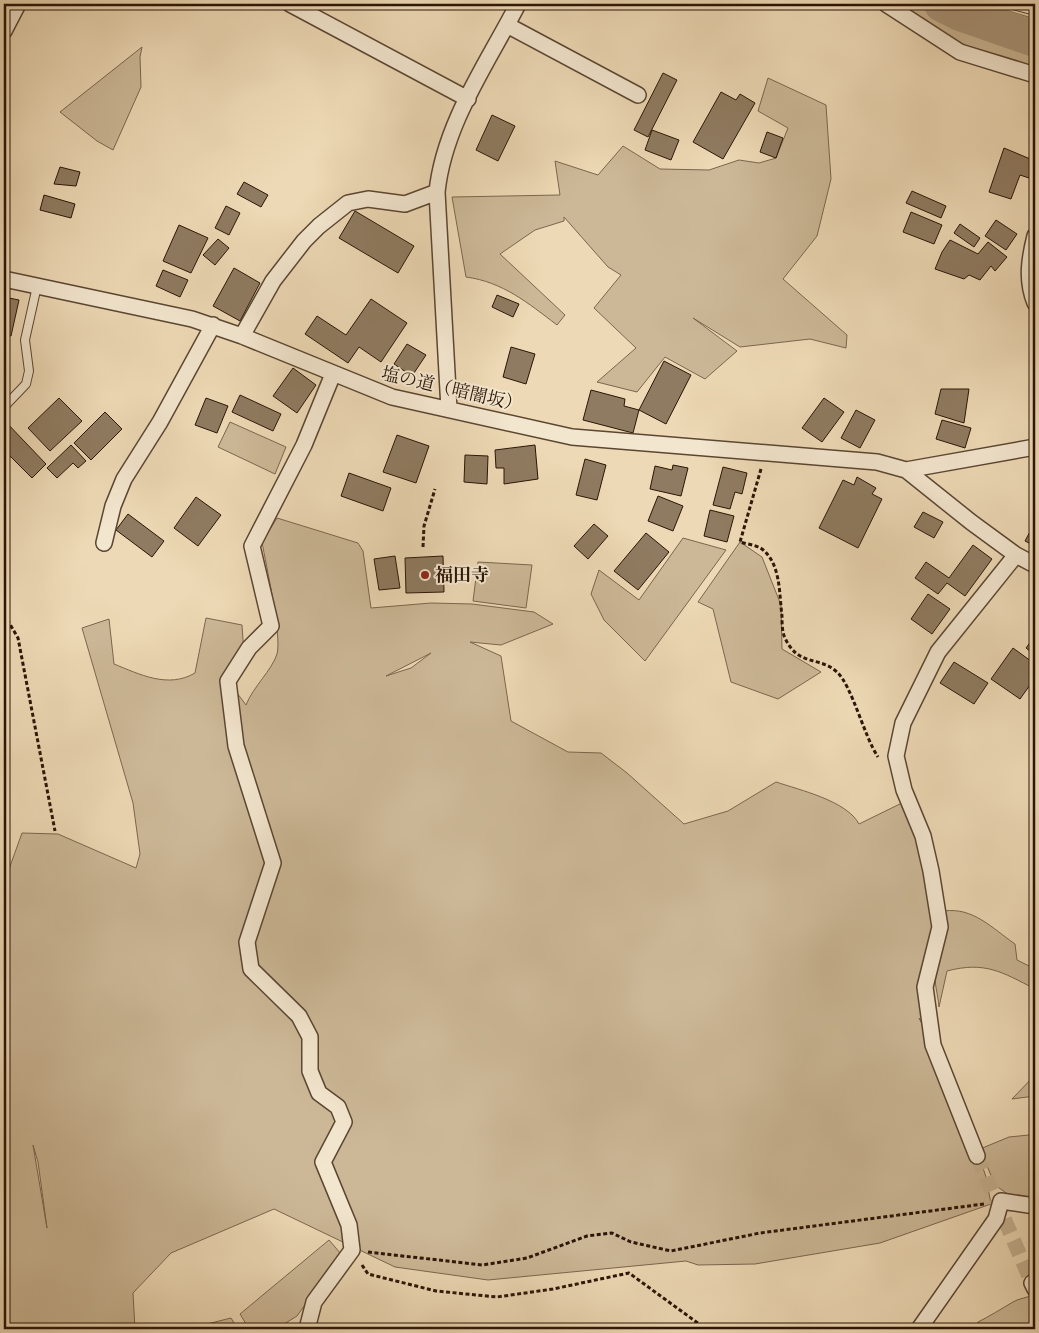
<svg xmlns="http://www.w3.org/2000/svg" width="1039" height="1333" font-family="Alegreya,'Noto Serif JP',serif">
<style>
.green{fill:#ccb897;stroke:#7b664e;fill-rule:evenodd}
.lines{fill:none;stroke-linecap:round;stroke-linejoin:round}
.river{stroke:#ab967a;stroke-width:36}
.building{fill:#8f7b61;stroke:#2a1506}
.street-tunnel{stroke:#c6b292;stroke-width:15;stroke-dasharray:15 8;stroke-linecap:butt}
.lane-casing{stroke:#5b4632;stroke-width:10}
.street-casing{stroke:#5b4632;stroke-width:18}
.path{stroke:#2a1506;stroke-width:3;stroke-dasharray:4 2.5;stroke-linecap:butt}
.lane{stroke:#f3e6cf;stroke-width:8}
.street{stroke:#f3e6cf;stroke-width:15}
.poi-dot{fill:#8f2418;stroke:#f3e6cf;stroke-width:2}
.labels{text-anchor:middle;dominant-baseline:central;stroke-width:4;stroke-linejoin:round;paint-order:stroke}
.street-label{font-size:18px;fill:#2a1506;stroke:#f3e6cf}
.poi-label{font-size:18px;font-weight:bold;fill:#2a1506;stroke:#f3e6cf;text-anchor:start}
</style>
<rect width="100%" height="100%" fill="#edd9b5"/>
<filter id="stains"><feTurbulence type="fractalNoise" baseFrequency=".004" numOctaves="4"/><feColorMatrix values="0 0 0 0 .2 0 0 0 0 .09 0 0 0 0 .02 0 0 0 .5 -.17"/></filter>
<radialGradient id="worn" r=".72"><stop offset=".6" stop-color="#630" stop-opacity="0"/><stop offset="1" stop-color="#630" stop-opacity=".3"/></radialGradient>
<path class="green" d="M873 4H986L1035 19V73L925 29Z
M142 47 140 57 141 87 113 150 97 141 60 112Z
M768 78 826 105 831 179 817 236 783 279 847 335 846 348 810 339 740 347 693 318 737 351 705 379 665 357 637 392 597 382 636 348 594 308 621 275 608 267 564 217V221L535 230 500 254 565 315 557 325C528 303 503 282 466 277L452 197 560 195 555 161 598 175 623 146 660 169 709 170 739 160 759 163 776 158 788 128 758 111Z
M230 422 286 447 275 474 218 447Z
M277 518 358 543 363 551 371 608 431 603 472 604 534 612 553 624 501 645 470 642 501 656 511 721 568 752 601 753 627 773 684 824 728 811 776 782C800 790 847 801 859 824L908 800 944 911C973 907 992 928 1015 944L1017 960 1035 969V989C1002 972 985 961 947 971L939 1007C938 994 934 984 935 971L926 1030 919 1018 957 1090 986 1177 991 1204 880 1243 755 1264 698 1265 686 1261 488 1280 395 1267 274 1209 171 1253 133 1293 135 1329H4V883L22 833 58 834 136 868 140 854 133 803 82 628 109 619 114 664C139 674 168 689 195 673L206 618 242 625 244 655 228 681 246 705C253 687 272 670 277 654 282 636 266 565 262 542ZM431 653 411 668 386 676ZM33 1145 38 1162 47 1228Z
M683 538 726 550 645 661 604 620 591 594 599 570 639 600Z
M740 542 762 557 781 605 782 649 821 672 778 699 731 682 713 609 698 602Z
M478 562 532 565 526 608 473 601Z
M1035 1075V1096L1012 1099Z
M1029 1135H1035V1198L1009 1195 995 1185 980 1149 1009 1137Z
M329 1240 341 1254 297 1316 276 1329H249L240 1314Z
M1035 1294V1329H975L978 1322C990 1316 1001 1309 1013 1302 1019 1298 1028 1298 1035 1294Z
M231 1318 238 1329H187Z"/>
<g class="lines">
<path class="river" d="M942 4 960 13 1035 39"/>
</g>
<path class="building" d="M663 73 677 80 648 137 634 130Z
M721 92 736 100 740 94 755 103 723 159 693 142Z
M492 115 515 126 498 161 476 150Z
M652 130 679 140 671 160 645 150Z
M767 132 783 138 776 158 760 152Z
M1004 148 1035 161V180L1020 175 1011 199 989 192Z
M60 167 80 172 76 186 54 184Z
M244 182 268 195 261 207 237 194Z
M912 191 946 206 941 218 906 203Z
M44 195 75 204 71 218 40 210Z
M226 206 240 213 229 235 215 228Z
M355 211 414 246 398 273 339 238Z
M911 212 942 225 934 244 903 232Z
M996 220 1017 234 1006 250 985 236Z
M960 224 980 238 974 247 954 233Z
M179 225 208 238 191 273 163 261Z
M218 239 229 248 215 265 203 255Z
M950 240 978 254 988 242 1007 257 995 271 991 266 980 280 969 275 964 279 935 269 942 252Z
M234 268 260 283 240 321 213 306Z
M163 270 188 280 180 297 156 286Z
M497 295 519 304 513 317 492 307Z
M4 297 19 300 11 336 4 335Z
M371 299 407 323 381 362 359 347 348 363 305 334 317 316 346 335Z
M407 344 426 355 412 376 394 364Z
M511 347 535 354 526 384 503 377Z
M664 361 691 375 666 424 639 410Z
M293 368 316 385 297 413 273 396Z
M941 389H969L964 423 935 414Z
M591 390 625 399 624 406 639 410 633 433 583 420Z
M240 395 281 414 273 431 232 412Z
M59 398 82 421 50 451 28 428Z
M206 398 228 406 217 433 195 425Z
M824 398 844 412 822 442 802 428Z
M856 410 875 420 860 448 841 438Z
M105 412 122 429 91 460 74 443Z
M4 420 46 464 32 478 10 456 6 460 4 458Z
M942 420 971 428 965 448 936 439Z
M397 435 429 446 416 483 383 472Z
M71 445 86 461 78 468 73 463 57 478 47 468Z
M535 445 538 479 504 484V468H496L495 450Z
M465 455 488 456 487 484 464 482Z
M585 459 606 465 597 500 576 495Z
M673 465 688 468 681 496 650 489 655 466 672 470Z
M723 467 747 473 742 494 735 492 730 509 713 505Z
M349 473 391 488 383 511 341 496Z
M857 477 876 488 872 494 882 499 858 548 819 528 843 480 854 485Z
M658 496 683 506 673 531 648 521Z
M196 497 221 515 198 546 174 528Z
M710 510 734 516 727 542 704 536Z
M923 512 943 522 934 538 914 527Z
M128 514 164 541 152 557 116 530Z
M594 524 608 536 588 559 574 546Z
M1033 526 1035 527V546L1025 541Z
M646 533 669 552 638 590 614 571Z
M973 545 992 559 965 596 947 583 938 594 915 578 926 562 949 578Z
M395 556 400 588 379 590 374 559Z
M443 556 444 592 406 593 405 558Z
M928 594 950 609 932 634 911 619Z
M1035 636V655L1026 648Z
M1013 648 1035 664V678L1020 699 991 679Z
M954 662 988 683 974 704 940 683Z"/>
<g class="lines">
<path class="street-tunnel" d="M977 1156 1032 1283"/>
<defs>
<path id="lane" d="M1009 4 1035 11
M4 407 26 384 29 371 25 340 37 286"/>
<path id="street" d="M290 4 468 99
M886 4 960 52 1035 75
M507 25 638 95
M4 31 18 4
M1035 236C1029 260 1026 280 1035 303
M4 279 192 319 242 336 392 397 572 437 877 462 906 470 971 522 1016 555 1035 565
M242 336 273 281 304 241 319 226 348 203 368 199 405 204 437 192
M449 409 437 192C444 124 487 64 518 4
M906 470 1035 447
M104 543 113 506 124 479 160 422 213 325
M977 1156 933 1045 925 987 940 927 931 871 923 836 904 790 896 756 903 723 938 652 1016 555
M1032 1283 1035 1289
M307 1329 314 1302 352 1250 349 1225 323 1162 344 1122 338 1107 319 1093 310 1071V1037L299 1016 251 969 247 942 273 863 236 746 228 681 249 648 271 626 252 546 304 445 333 374
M919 1329 996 1219 1001 1201 1035 1206"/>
</defs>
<use href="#lane" class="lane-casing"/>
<use href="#street" class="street-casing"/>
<path class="path" d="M761 469 740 542C747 544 756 545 762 549 781 564 779 593 782 616 782 623 782 632 785 638 798 667 820 656 837 672 852 686 864 736 878 757
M423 547 424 526 435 489
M4 614 18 638 55 831
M368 1252 482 1265 527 1258 587 1236 612 1233 631 1242 671 1251 760 1233 984 1204
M362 1265 368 1274 436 1291 497 1297 553 1289 629 1273 706 1329"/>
<use href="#lane" class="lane"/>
<use href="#street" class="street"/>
</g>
<circle class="poi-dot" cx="425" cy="575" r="5"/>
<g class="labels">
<g class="street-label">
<text transform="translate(452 389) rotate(13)">塩の道（暗闇坂）</text>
</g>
<g class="poi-label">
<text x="435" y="575">福田寺</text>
</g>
</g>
<rect width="1039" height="1333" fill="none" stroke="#edd9b5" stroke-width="20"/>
<rect x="5" y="5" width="1029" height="1323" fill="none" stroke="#2a1506" stroke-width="2.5"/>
<rect x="10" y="10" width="1019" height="1313" fill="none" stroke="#2a1506"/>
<rect width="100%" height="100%" filter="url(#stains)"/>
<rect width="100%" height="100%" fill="url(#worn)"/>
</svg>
